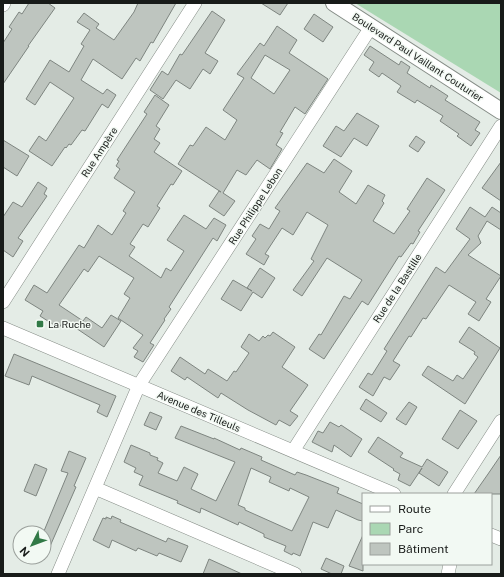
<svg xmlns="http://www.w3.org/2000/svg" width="504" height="577" font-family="'Public Sans',sans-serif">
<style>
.green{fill:#aad7b3}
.building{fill:#bec5bf;stroke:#7e8580;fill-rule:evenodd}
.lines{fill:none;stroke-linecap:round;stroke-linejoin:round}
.minor-casing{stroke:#868d87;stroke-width:14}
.tertiary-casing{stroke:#868d87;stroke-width:18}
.minor{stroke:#fff;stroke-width:13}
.tertiary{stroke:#fff;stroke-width:16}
.poi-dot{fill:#317946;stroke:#f2f9f3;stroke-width:1.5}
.labels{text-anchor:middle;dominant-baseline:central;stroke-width:3;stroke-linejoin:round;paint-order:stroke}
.street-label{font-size:10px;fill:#181b19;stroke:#f2f9f3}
.poi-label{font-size:10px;fill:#181b19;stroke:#f2f9f3;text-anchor:start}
</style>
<rect width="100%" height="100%" fill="#e4ece6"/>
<path class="green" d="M355 3H501V93Z"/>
<path class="building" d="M29 3H48L55 8 28 46H29L3 84V43L12 29 9 27 19 12 22 14Z
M138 3H176L153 43 151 42 140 61 136 58 122 79 93 59 81 80 103 94 107 89 116 95 108 108 102 104 85 131 82 130 71 145 69 144 66 148 65 147 52 166 29 151 39 136 46 141 74 98 50 82 35 105 26 99 50 60 69 72 84 46 81 44 90 30 77 22 84 13 99 24 96 28 114 40 134 12Z
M261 3H288L280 15Z
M212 11 225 20 205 53 218 61 210 74 203 69 190 89 176 80 163 99 150 90 162 71 168 75 180 54 182 55Z
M314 14 333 27 323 42 304 29Z
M277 26 297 40 289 53 328 79 305 114 295 107 280 132 283 133 276 145 282 149 270 169 257 160 246 175 237 170 223 193 235 201 224 216 209 206 219 191 221 192 178 164 190 145 193 146 206 127 225 140 237 120 223 110 244 78 237 74 260 43 264 46ZM265 55 290 70 274 94 251 78Z
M370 46 399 65 401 61 410 67 407 73 430 88 431 85 448 96 445 100 480 122 475 130 480 133 471 146 457 136 459 134 440 121 443 116 417 100 415 103 397 92 401 86 382 73 379 77 369 70 374 62 364 55Z
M155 95 169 105 156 126 160 129 154 139 160 143 154 152 182 171 173 185 171 184 157 206 160 208 148 227 143 224 130 244 135 247 129 256 161 278 166 268 171 271 184 251 167 240 184 215 206 229 214 218 226 225 217 241 213 238 169 307 171 309 164 319 165 320 150 343 154 345 143 362 134 357 138 351 133 348 143 335 118 318 130 298 124 294 134 278 99 256 88 272 84 269 59 305 83 321 86 317 102 328 111 315 121 321 104 347 64 320 59 328 40 316 43 311 25 300 34 285 47 293 79 245 84 248 98 225 112 235 126 213 123 211 135 192 114 178 120 169 116 166 119 161 117 160 147 114 144 112Z
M357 113 379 126 367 146 354 138 341 157 323 146 336 126 344 131Z
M416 136 425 142 418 152 409 146Z
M3 140 29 156 17 176 3 167Z
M334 159 352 171 339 192 356 204 368 185 385 195 382 201 384 203 373 221 394 234 410 211 407 209 427 178 445 190 418 231 420 232 413 244 411 243 401 257 399 256 368 305 362 301 324 359 309 349 319 334 321 335 344 296 350 299 362 280 327 258 302 296 293 290 314 261 311 259 328 225 307 212 293 235 282 228 265 254 269 256 264 265 246 254 256 239 252 236 260 224 269 229 280 211 275 208 307 163 324 173Z
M501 162V201L482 188Z
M38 182 47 188 44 194 47 196 18 238 23 241 13 257 3 250V217L13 202 22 207Z
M470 207 485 217 492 207 501 213V230L487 221 478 236 481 243 468 255 501 276 486 299 491 302 479 321 468 314 476 302 449 285 426 319 423 318 411 337 409 336 393 361 400 365 390 380 384 377 373 396 359 387 368 373 372 375 387 351 384 349 436 267 445 273 470 239 456 229Z
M260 268 275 278 262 298 253 292 241 311 221 299 233 280 252 291 247 288Z
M469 327 500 348 465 404 422 375 428 366 453 381 457 375 463 379 478 357 474 354 475 352 459 342Z
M273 332 295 347 282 367 308 385 290 411 298 416 290 426 279 420 276 425 248 410 221 393 218 398 187 377 185 380 171 371 180 357 205 374 208 369 227 381 234 371 236 372 249 353 241 347 249 334 259 341 263 336 265 338 268 335 270 336Z
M14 354 116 396 107 417 97 412 100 405 32 376 29 385 5 376Z
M366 399 387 413 381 422 360 409Z
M409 402 417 407 406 425 396 419Z
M460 410 477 421 458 449 442 439Z
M150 412 162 417 156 430 144 425Z
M330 422 339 427 341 425 362 439 351 457 334 445 332 452 312 442 318 431 323 433Z
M181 426 214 439V438L240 450 241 448 262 457 261 460 295 475 297 472 306 475 339 488 337 493 363 504V521L358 520 336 510 328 528 313 522 300 556 293 553 292 555 284 551 286 546 264 537V534L239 522 238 525 201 508 200 513 177 503 178 501 139 485 143 476 134 472 136 468 124 462 131 445 150 453V455L158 458 157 460 163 463 158 473 177 481 184 467 198 474 191 489 216 501 235 462 175 438ZM251 468 271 477 269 482 289 491 290 488 309 497 292 531 245 510V508L238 505Z
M378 437 403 453 400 457 422 467 427 459 448 472 439 486 419 473 422 468 410 486 398 480 400 474 393 470 394 469 368 452Z
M69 451 86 458 74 486 76 487 44 560V531L68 473 61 471Z
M501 455V494H474L488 474Z
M35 464 47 469 36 496 24 491Z
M112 516 121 520 120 522 166 542 168 538 188 546 181 562 159 553 157 556 138 548 136 551 112 540 109 548 93 540 103 518 106 519V517L111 519Z
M363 535V571L349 566Z
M326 558 344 566 341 574H332L321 569Z
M209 559 242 574H203Z"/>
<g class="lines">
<defs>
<path id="minor" d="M3 5 4 3
M3 302 195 3
M3 328 394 494
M293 451 501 126
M95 488 295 574
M454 494 501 421
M491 535 501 539
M58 574 139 385 371 27
M448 574 450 564"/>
<path id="tertiary" d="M334 3 501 111"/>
</defs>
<use href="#minor" class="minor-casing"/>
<use href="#tertiary" class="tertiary-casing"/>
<use href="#minor" class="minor"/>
<use href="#tertiary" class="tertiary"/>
</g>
<rect class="poi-dot" x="36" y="320" width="8" height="8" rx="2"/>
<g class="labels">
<g class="street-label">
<text transform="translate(418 57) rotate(33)">Boulevard Paul Vaillant Couturier</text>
<text transform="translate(99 152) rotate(-57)">Rue Ampère</text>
<text transform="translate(255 206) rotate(-57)">Rue Philippe Lebon</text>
<text transform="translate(397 288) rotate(-57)">Rue de la Bastille</text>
<text transform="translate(199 411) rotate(23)">Avenue des Tilleuls</text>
</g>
<g class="poi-label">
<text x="48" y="324">La Ruche</text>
</g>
</g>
<rect width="504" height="577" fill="none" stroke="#181b19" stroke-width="8"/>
<rect x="362" y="493" width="130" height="72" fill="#f2f9f3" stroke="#9ba09c"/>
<rect x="370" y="506" width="20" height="6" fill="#ffffff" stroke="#9ba09c"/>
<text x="398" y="513" font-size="12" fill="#181b19">Route</text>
<rect x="370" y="523" width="20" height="12" fill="#aad7b3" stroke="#9ba09c"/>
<text x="398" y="533" font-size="12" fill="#181b19">Parc</text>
<rect x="370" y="543" width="20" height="12" fill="#bec5bf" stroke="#9ba09c"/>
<text x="398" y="553" font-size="12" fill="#181b19">Bâtiment</text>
<g transform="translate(32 545) rotate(228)"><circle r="19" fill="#f2f9f3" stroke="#9ba09c"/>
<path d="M0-3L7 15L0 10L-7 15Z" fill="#317946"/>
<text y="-6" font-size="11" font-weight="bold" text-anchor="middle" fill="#181b19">N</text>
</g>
</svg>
